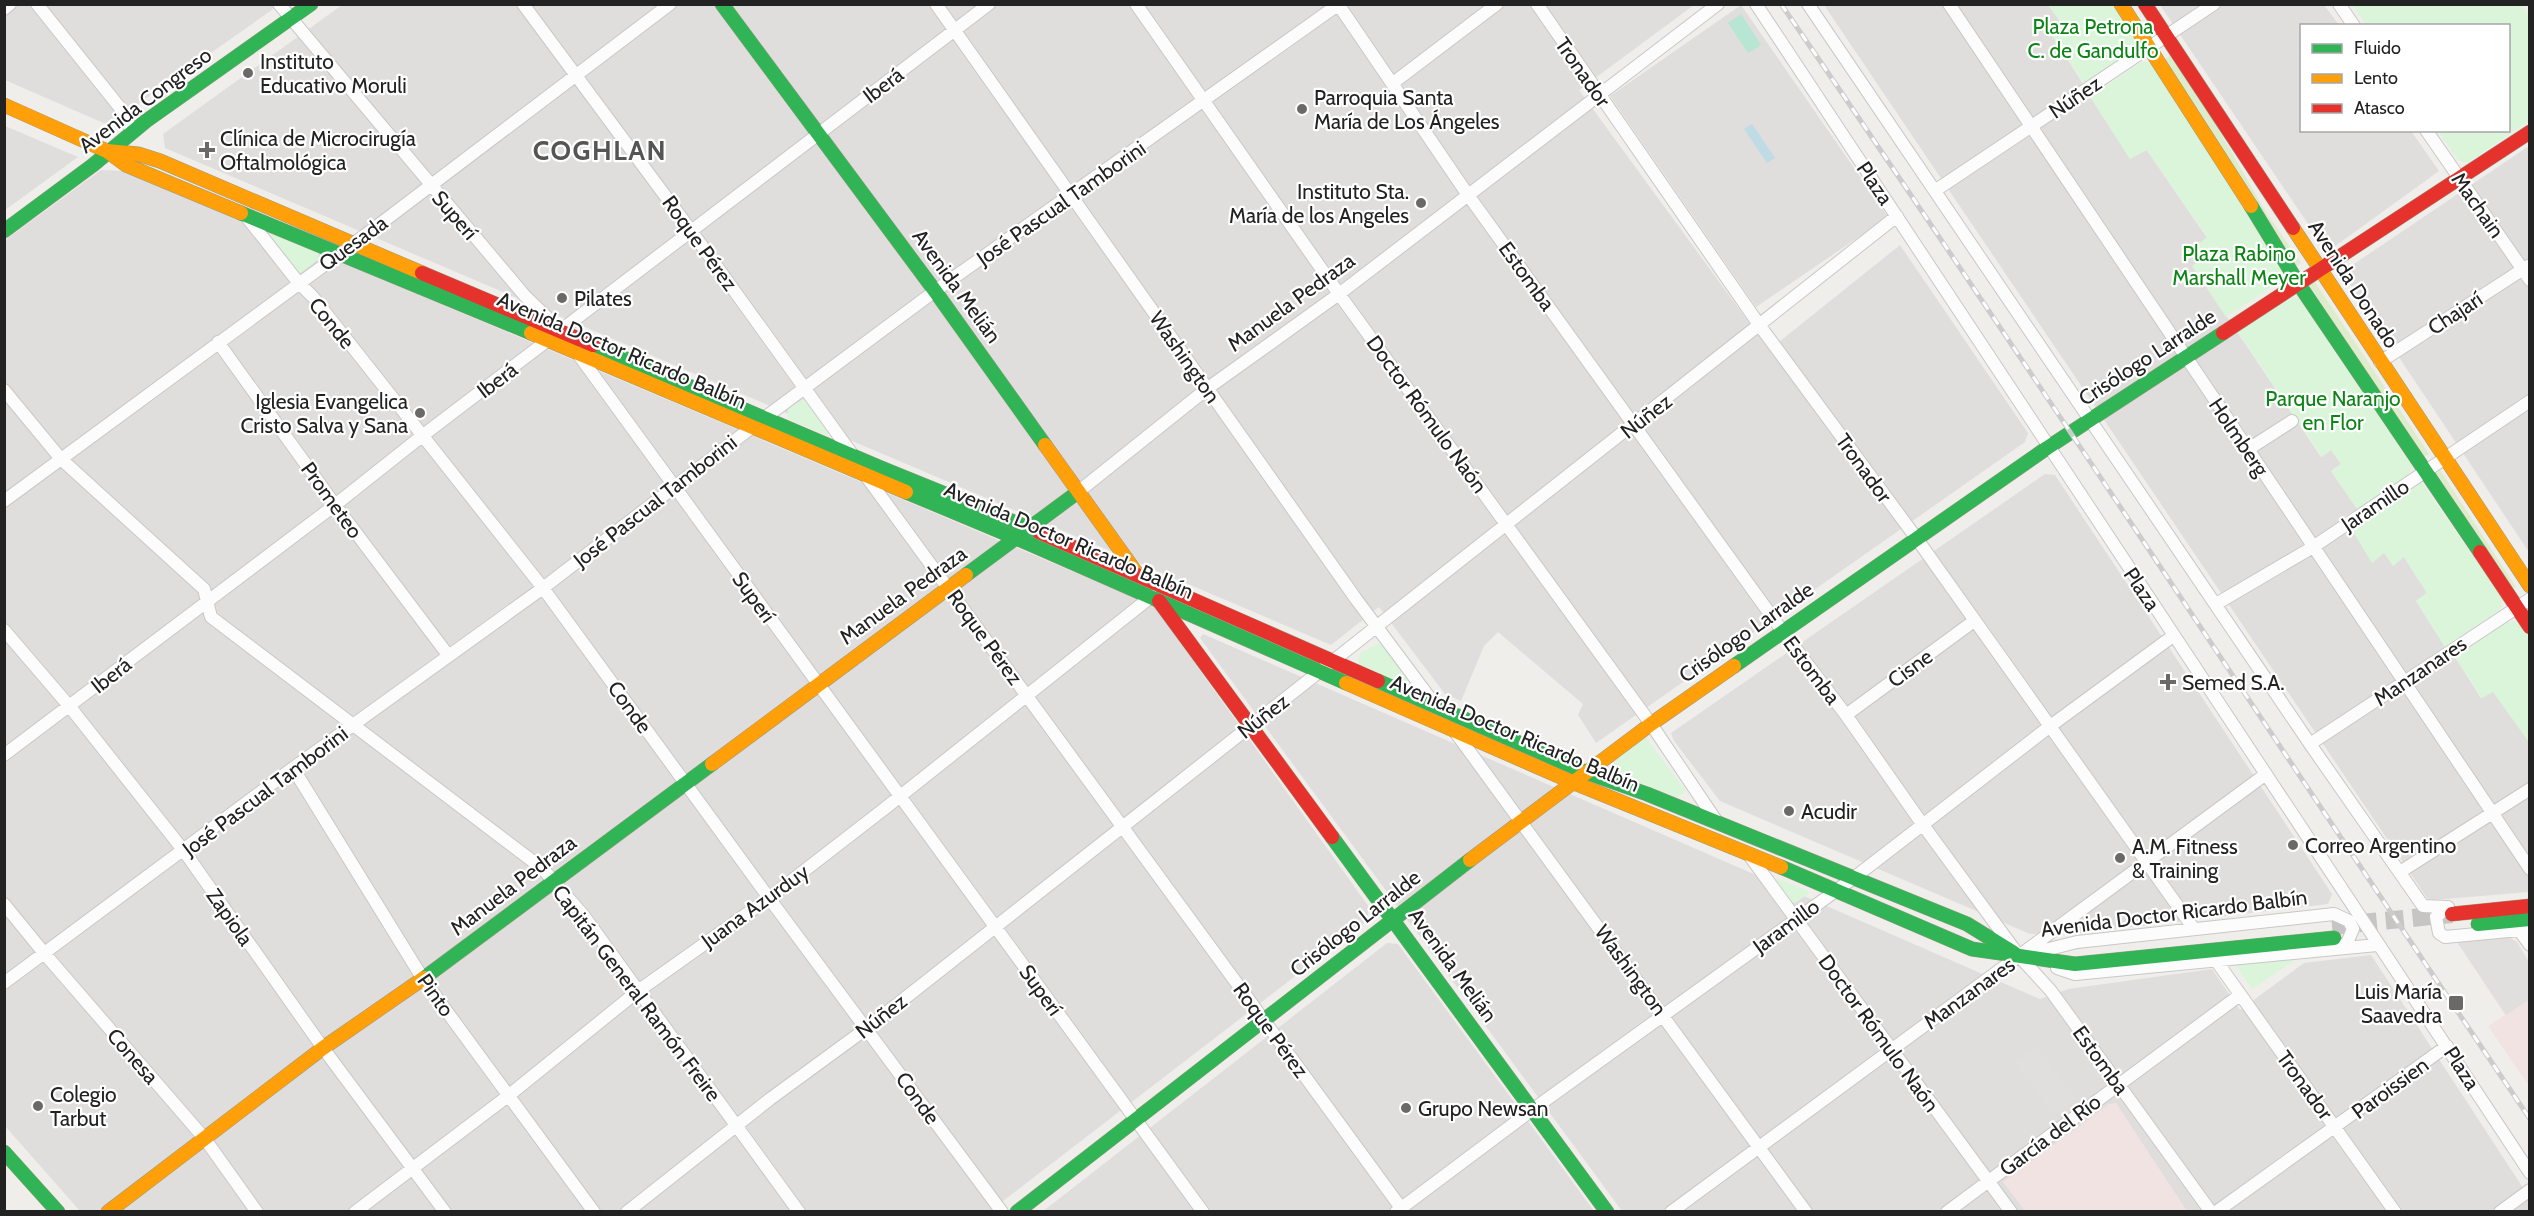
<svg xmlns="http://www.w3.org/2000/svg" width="2534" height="1216" font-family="Cabin,sans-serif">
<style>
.residential{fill:#dfdedc}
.commercial{fill:#f1e3e1}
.grass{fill:#ddeccb}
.park{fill:#daf5da}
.pitch{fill:#b7e6d2}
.parking{fill:#e0dfde}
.water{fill:#bfdbe3}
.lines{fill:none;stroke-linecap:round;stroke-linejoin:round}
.secondary-tunnel{stroke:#c7c5c3;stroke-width:18;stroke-dasharray:18 9;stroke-linecap:butt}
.street-casing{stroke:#c9c8c7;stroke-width:14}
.fast-casing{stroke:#999a82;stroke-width:15}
.slow-casing{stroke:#999a82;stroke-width:15}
.jam-casing{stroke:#999a82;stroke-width:15}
.street{stroke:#fdfcfc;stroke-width:12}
.fast{stroke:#30b455;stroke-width:14}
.slow{stroke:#ff9f0a;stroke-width:14}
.jam{stroke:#e5322d;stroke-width:14}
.rail-casing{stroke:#ccc;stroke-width:5}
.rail{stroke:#fff;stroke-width:3;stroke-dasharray:9;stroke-linecap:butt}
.poi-dot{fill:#6a6968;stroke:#fff;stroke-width:2}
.labels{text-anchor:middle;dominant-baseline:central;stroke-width:4.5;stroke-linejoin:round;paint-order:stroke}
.park-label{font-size:21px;fill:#0c8416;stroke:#fff}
.poi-label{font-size:21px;fill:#222;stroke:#fff;text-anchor:start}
.street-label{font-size:21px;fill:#222;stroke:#fff}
.district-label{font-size:27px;font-weight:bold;letter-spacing:1.5px;fill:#555;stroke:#fff}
</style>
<rect width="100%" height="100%" fill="#f0eeeb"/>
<path class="residential" d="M4 5H279L108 125 5 80Z
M342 5H1694L1579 90 1769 350 1900 245 2028 433 2025 442 1596 743 1578 715 1583 704 1498 632 1484 646 1461 701 1445 694 1379 607 1331 645 165 148 163 134Z
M1741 5 1888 217 1756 307 1610 96Z
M1824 5H2048L2062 24 2051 33 2130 159 2146 149 2207 238 2203 258 2193 266 2321 457 2331 450 2341 464 2331 471 2357 509 2344 517 2372 562 2384 553 2404 557 2427 593 2416 601 2445 647 2454 656 2481 698 2493 691 2529 742V892L2433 900 2427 898Z
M2160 5H2324L2339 25 2302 26V130L2411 131 2439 171 2327 252Z
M5 126 78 157 5 210H4Z
M2529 146V552L2342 272Z
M101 170 127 171 1154 606 1369 907 1367 921 990 1211H80L5 1126 4 241Z
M2045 474 2055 475 2332 894 2328 904 2081 933 2030 934 1720 801 1674 741 1671 733Z
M1203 634 2040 999 2068 989 2212 969 2240 1010 2304 963 2371 955 2529 1197V1211H1622L1200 638Z
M1387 943 1398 944 1594 1211 1042 1212Z"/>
<path class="commercial" d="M2509 937 2517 942 2529 962V1086L2488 1026 2505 1015 2457 942Z
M2116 1103 2187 1211H2025L2003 1182 2109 1104Z"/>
<path class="grass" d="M2170 56 2216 125 2264 209 2301 263 2296 267 2164 60Z
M2315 282 2429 454 2423 458 2309 285Z
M2440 470 2516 587 2512 590 2436 473Z"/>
<path class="park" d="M2048 5H2113L2137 42 2136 49 2084 83 2050 33 2062 24Z
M2352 5H2522L2529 15V121L2467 163 2458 160 2438 131 2508 130V26L2366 25Z
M2145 62 2150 63 2284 268 2285 277 2281 281 2226 317 2192 266 2203 258 2196 246 2207 237 2147 150 2130 159 2090 97 2138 64Z
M268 229 318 252 319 259 300 273H296L268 238Z
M2293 297 2299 298 2412 466 2409 476 2357 509 2331 471 2341 464 2331 450 2322 457 2238 332Z
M803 399 808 400 829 430V433L825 435 788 419V409Z
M2418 483H2422L2503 599 2500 610 2445 647 2416 601 2427 593 2404 557 2393 566 2384 553 2372 563 2352 530Z
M2514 621 2521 626 2529 639V742L2493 692 2482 698 2454 656 2505 623Z
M1380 643 1408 676V681L1404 683 1359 665 1358 659 1361 652Z
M1646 738 1686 791 1677 797 1614 774 1613 762Z
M1777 878 1808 891V894L1795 903 1791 902 1776 882Z
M2306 953 2252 989 2233 961Z"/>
<path class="pitch" d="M1741 14 1761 45 1748 53 1728 23Z"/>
<path class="parking" d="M2509 937 2517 942 2529 962 2530 999 2506 1015 2457 942Z
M2037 1046 2076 1099 2054 1116 2014 1062Z"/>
<path class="water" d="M1752 124 1775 158 1767 163 1744 129Z"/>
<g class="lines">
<path class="secondary-tunnel" d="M2332 926 2452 914"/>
<defs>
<path id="street" d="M37 4 125 114 132 132
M279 4 525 296 554 324
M523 4 692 232 852 454
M936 4 1356 599 1435 705
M1136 4 1339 294 1651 724 1717 822
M1338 4 1468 195 1783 632 1846 715 1923 825 2019 956 2051 991 2211 1212
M1537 4 1760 326 1917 539 2194 929
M1756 4 2530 1173
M1808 4 2310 744 2423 906 2446 907
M1949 4 2530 869
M2339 4 2354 26
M4 9 10 4
M1393 83 1497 4
M2426 130 2530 280
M1936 190 2214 4
M246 216 298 282 313 297 543 588 769 898 1002 1212
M218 342 335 505 448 655
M578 354 1203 1212
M2380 362 2528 266
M4 390 61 459 204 589 211 617 543 869 584 916 799 1212
M2247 450 2292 421
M866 476 1404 1212
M1078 492 1208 388 1339 294 1718 4
M4 501 372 230 670 4
M2216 604 2313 547 2530 401
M4 630 70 707 184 851 323 1048 445 1212
M1846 715 1974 621
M1456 733 1806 1212
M2310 744 2530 599
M4 755 335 505 422 436 989 4
M293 768 423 979 594 1212
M1749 855 2011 1212
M2400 872 2530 789
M4 904 44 953 205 1139 257 1212
M2448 907 2436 917 2439 933 2445 937 2530 929
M2519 930 2530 945
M2029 954 2077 942 2334 914 2349 921 2353 929 2347 943 2341 947
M2215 959 2395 1212
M2057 968 2075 974 2377 945
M4 983 293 768 543 588 751 428 935 291 1339 4
M355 1212 508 1096 638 991 769 898 884 809 1152 596
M627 1212 770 1099 867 1028C1210 757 1555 489 1897 216
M1396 1212 1532 1110 1855 877 2049 727 2173 636
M1671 1212 2266 774
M1947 1212 2240 995
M2216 1212 2447 1046
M2500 1212 2530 1190"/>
<path id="fast" d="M722 4 935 291 1045 445
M2251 206 2298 283 2480 552
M241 213 531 333
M4 231 93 165 146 121 311 4
M593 345 881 468 1039 532
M906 492 1030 544 1346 683
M966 575 1078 492
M1734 666 2047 448 2223 333
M1378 681 1585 772 1647 794 1967 924 2014 953
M1332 837 1607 1212
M1781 867 1972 949 2075 964 2334 938
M2478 924 2530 919
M424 978 712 764
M4 1152 58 1212
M1017 1212 1470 860"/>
<path id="slow" d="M2121 4 2251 206
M4 105 107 151 126 165 241 213
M107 151 138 154 160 161 422 273
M2293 228 2530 586
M531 333 906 492
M1045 445 1138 575
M1346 683 1572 782 1781 867
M712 764 966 575
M1470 860 1651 724 1734 666
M108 1212 323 1048 424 978"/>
<path id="jam" d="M2145 4 2293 228
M422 273 593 345
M2223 333 2530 132
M1039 532 1378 681
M2480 552 2530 627
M1159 601 1332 837
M2452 914 2530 906"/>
</defs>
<use href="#street" class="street-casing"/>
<use href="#fast" class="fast-casing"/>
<use href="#slow" class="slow-casing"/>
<use href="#jam" class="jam-casing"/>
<use href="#street" class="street"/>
<use href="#fast" class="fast"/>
<use href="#slow" class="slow"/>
<use href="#jam" class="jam"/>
<defs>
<path id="rail" d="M1781 4C2034 373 2279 748 2530 1119"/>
</defs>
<use href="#rail" class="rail-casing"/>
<use href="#rail" class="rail"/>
</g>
<g class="poi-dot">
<circle cx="248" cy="73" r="6"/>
<circle cx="1302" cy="109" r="6"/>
<path d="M204 141h6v6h6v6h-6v6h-6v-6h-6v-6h6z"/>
<circle cx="1421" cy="203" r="6"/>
<circle cx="562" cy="298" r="6"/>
<circle cx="420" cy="413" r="6"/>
<path d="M2165 673h6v6h6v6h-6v6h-6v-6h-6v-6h6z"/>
<circle cx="1789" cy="811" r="6"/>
<circle cx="2293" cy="845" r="6"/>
<circle cx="2120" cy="858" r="6"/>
<rect x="2448" y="995" width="16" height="16" rx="3"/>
<circle cx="38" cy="1106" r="6"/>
<circle cx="1406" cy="1108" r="6"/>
</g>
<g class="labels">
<g class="park-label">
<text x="2093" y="26">Plaza Petrona<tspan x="2093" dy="24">C. de Gandulfo</tspan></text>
<text x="2239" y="253">Plaza Rabino<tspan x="2239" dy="24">Marshall Meyer</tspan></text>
<text x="2333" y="398">Parque Naranjo<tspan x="2333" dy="24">en Flor</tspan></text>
</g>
<g class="poi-label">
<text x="260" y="61">Instituto<tspan x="260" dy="24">Educativo Moruli</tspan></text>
<text x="1314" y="97">Parroquia Santa<tspan x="1314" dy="24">María de Los Ángeles</tspan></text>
<text x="220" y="138">Clínica de Microcirugía<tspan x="220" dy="24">Oftalmológica</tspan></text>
<text x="1409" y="191" text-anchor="end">Instituto Sta.<tspan x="1409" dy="24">María de los Angeles</tspan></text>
<text x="574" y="298">Pilates</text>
<text x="408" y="401" text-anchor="end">Iglesia Evangelica<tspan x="408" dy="24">Cristo Salva y Sana</tspan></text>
<text x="2182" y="682">Semed S.A.</text>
<text x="1801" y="811">Acudir</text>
<text x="2305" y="845">Correo Argentino</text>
<text x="2132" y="846">A.M. Fitness<tspan x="2132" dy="24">&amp; Training</tspan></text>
<text x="2442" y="991" text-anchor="end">Luis María<tspan x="2442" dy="24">Saavedra</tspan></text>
<text x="50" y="1094">Colegio<tspan x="50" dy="24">Tarbut</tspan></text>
<text x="1418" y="1108">Grupo Newsan</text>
</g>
<g class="street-label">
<text transform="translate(1583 72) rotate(55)">Tronador</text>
<text transform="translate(883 85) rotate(-37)">Iberá</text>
<text transform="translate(2075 97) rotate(-34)">Núñez</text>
<text transform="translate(145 100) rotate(-37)">Avenida Congreso</text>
<text transform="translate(1875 183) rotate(56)">Plaza</text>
<text transform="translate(1061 203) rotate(-35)">José Pascual Tamborini</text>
<text transform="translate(2478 205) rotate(55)">Machain</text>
<text transform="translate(455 215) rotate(49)">Superí</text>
<text transform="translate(353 243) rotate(-36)">Quesada</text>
<text transform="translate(700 243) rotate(54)">Roque Pérez</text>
<text transform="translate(1527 276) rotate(54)">Estomba</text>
<text transform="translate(2354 284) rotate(57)">Avenida Donado</text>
<text transform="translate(957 286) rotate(54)">Avenida Melián</text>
<text transform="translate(1291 302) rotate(-36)">Manuela Pedraza</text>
<text transform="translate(2455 313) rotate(-33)">Chajarí</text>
<text transform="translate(332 323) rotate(51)">Conde</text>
<text transform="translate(622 350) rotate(23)">Avenida Doctor Ricardo Balbín</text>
<text transform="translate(1185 357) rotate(55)">Washington</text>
<text transform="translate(2147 357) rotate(-33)">Crisólogo Larralde</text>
<text transform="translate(497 380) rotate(-37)">Iberá</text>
<text transform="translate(1427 414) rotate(54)">Doctor Rómulo Naón</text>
<text transform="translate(1646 416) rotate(-38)">Núñez</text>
<text transform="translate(2239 437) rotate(56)">Holmberg</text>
<text transform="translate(1864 468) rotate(54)">Tronador</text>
<text transform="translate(332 500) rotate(54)">Prometeo</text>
<text transform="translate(655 501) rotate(-38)">José Pascual Tamborini</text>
<text transform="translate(2375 505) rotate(-34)">Jaramillo</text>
<text transform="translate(1069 540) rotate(23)">Avenida Doctor Ricardo Balbín</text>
<text transform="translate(2142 589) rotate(56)">Plaza</text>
<text transform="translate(903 595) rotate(-36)">Manuela Pedraza</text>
<text transform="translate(754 597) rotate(54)">Superí</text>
<text transform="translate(1746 632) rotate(-35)">Crisólogo Larralde</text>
<text transform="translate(985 637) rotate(54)">Roque Pérez</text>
<text transform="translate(1910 668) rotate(-36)">Cisne</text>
<text transform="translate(1812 670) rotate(53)">Estomba</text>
<text transform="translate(2420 671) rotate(-34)">Manzanares</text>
<text transform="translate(111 675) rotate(-38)">Iberá</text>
<text transform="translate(630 707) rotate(54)">Conde</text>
<text transform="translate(1263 716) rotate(-38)">Núñez</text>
<text transform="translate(1515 733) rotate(23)">Avenida Doctor Ricardo Balbín</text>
<text transform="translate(265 791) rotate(-37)">José Pascual Tamborini</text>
<text transform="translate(513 885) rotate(-37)">Manuela Pedraza</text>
<text transform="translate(755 906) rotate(-36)">Juana Azurduy</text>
<text transform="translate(2174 913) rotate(-7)">Avenida Doctor Ricardo Balbín</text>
<text transform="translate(230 917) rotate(55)">Zapiola</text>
<text transform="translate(1355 923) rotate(-38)">Crisólogo Larralde</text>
<text transform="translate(1786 926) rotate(-36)">Jaramillo</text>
<text transform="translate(1453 965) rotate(54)">Avenida Melián</text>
<text transform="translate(1631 970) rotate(54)">Washington</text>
<text transform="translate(1041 990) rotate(54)">Superí</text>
<text transform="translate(637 993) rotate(53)">Capitán General Ramón Freire</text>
<text transform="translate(1969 993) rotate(-36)">Manzanares</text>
<text transform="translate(436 995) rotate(55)">Pinto</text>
<text transform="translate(881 1016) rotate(-38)">Núñez</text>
<text transform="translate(1271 1030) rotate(54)">Roque Pérez</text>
<text transform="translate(1879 1033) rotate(54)">Doctor Rómulo Naón</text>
<text transform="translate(133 1056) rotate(49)">Conesa</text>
<text transform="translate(2101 1060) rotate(54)">Estomba</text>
<text transform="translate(2462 1068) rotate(57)">Plaza</text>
<text transform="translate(2305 1085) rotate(54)">Tronador</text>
<text transform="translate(2390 1088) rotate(-36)">Paroissien</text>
<text transform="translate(918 1098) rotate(54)">Conde</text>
<text transform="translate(2050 1135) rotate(-37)">García del Río</text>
</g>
<g class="district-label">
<text x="600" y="150">COGHLAN</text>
</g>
</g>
<rect width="2534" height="1216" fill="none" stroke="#222222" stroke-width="12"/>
<rect x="2300" y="24" width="210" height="108" fill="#ffffff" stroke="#a7a7a7" stroke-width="1.5"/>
<rect x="2312" y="44" width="30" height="9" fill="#30b455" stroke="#a7a7a7" stroke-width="1.5"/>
<text x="2354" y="54" font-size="18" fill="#222222">Fluido</text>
<rect x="2312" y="74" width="30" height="9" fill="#ff9f0a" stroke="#a7a7a7" stroke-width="1.5"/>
<text x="2354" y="84" font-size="18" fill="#222222">Lento</text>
<rect x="2312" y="104" width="30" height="9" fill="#e5322d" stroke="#a7a7a7" stroke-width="1.5"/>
<text x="2354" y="114" font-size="18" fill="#222222">Atasco</text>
</svg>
